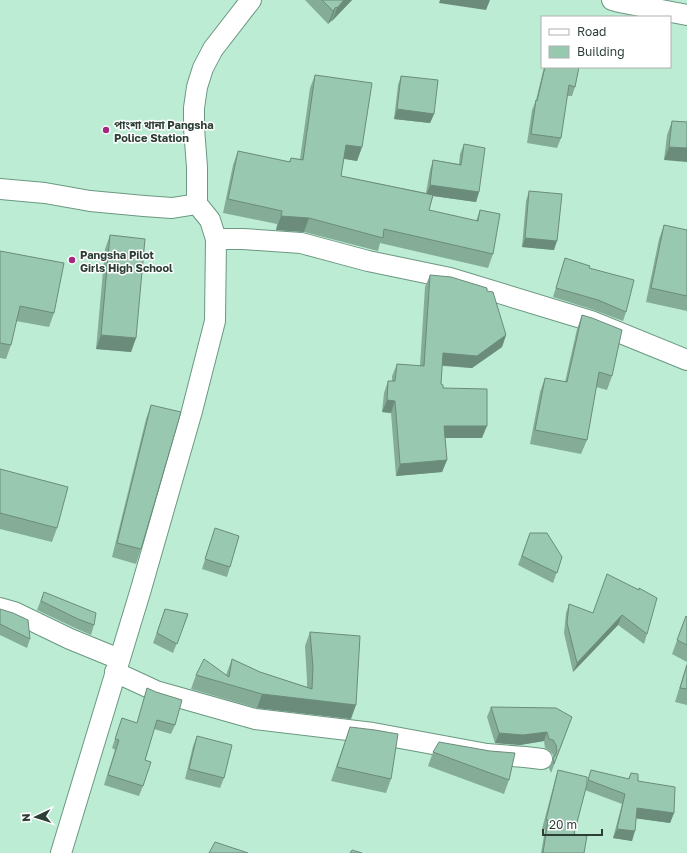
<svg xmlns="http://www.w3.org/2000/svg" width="687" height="853" font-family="'Golos Text','Noto Sans Bengali',sans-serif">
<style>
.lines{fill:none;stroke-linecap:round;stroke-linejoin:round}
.minor-casing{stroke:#6b9881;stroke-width:22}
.minor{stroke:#fff;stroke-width:20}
.wall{fill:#84ac97}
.shaded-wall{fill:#6b8c7b}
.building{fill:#99c8b0;stroke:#6b8c7b}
.poi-dot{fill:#a2297f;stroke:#fff;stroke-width:1.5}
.labels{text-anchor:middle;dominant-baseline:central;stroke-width:3;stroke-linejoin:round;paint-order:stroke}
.poi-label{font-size:11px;font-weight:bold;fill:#2c3f36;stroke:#fff;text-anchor:start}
</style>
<rect width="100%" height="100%" fill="#bcecd3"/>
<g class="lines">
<defs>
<path id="minor" d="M612 0 619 2 687 15
M0 189 45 193 90 201 144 206 172 208 197 204V167L194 128V108L197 87 203 68 213 49 251 0
M216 239H243L301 243 368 261 450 278 591 321 687 360
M0 608 14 612 70 639 119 659
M115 672 156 691 255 719 373 733 487 754 525 757 542 759
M61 853 141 589 192 411 215 321 216 239 210 220 197 204"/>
</defs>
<use href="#minor" class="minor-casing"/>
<use href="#minor" class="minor"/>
</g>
<path class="wall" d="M305 0H352L332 21H331L328 24Z
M544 67H579L575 87 572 96H567L561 138 557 148 527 143 532 110 536 100Z
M315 75 362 147 357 161 344 159 341 176 426 193 430 170 433 160 459 164 460 154 464 144 479 192 476 202 433 196 429 210 476 221 480 210 493 254 488 268 380 243 378 251 304 232 276 230 277 224 223 213 233 165 238 151 289 162 291 158 300 159 310 88Z
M401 76 434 114 430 123 394 119 398 85Z
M672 121 687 122 664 160 667 135Z
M529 191 554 250 522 247 526 201Z
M664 225 687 230V311L646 302 659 239Z
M110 235 136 338 131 352 96 349 105 249Z
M0 251 54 313 49 327 16 321 11 345 6 359 0 358Z
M565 258 589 268 626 312 623 321 594 310 553 297Z
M430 275 487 291 506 335 502 347 472 368 442 366 441 384 443 388 482 438H445L447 460 442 472 396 476 391 413 382 412 384 393 388 381H392V376L397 364 420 366 425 287Z
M582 315 612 376 607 390 596 387 587 440 581 454 530 444 540 392 545 378 565 382 577 329Z
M151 405 141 549 136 564 112 557 146 419Z
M0 469 57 528 52 542 0 529Z
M215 528 230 567 227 577 202 569Z
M530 533 562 557 553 583 518 565Z
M639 588 647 634 644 644 618 625 573 672 564 633 566 613 569 604 593 613 639 590Z
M44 592 94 625 91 635 75 628 37 610Z
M0 609 30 639 27 648 0 635Z
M165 609 188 614 173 653 153 643Z
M686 616 687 617V662L672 654Z
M310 632 351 719 257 708 191 689 196 675H226L232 659 260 672 307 687V681L305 646Z
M687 663V705L675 702Z
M147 688 175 725 171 734 154 729 145 760 143 786 139 796 104 785 115 750 112 748 122 718 137 723 144 698Z
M491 707 572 717 551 773 549 768 553 758V755L549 750 545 748 544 741 520 745 495 743 487 717Z
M350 727 391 779 386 793 331 781Z
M197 736 224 778 220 788 185 779 193 746Z
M490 751 509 780 504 794 428 766 433 752Z
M558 770 587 783 591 770 628 779 631 773 638 781 674 813 670 823 636 818 632 841 613 838 622 804 585 790 574 834 584 853H541L545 830 542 829 555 780Z"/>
<path class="shaded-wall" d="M344 0H352L332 21 337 8Z
M440 0H490L486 10 439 3Z
M336 7 331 21 328 24 333 11Z
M397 109 434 114 430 123 394 119Z
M346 145 362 147 357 161 341 158Z
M669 147 687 148V162L664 160Z
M430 185 479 192 476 202 426 195Z
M281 216 309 218 304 232 276 230Z
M525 238 557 241 554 250 522 247Z
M101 335 136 338 131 352 96 349Z
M506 335 502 347 472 368 439 365 443 353Z
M387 400 395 401 391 413 382 412Z
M444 426H487L482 438H439Z
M447 460 442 472 396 476 400 464Z
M622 615 618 625 573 672 577 663Z
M262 694 356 705 351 719 257 708Z
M547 732 544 741 520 745 495 743 499 733Z
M637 808 674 813 670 823 633 818Z
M617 829 635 831 632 841 613 838Z"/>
<path class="building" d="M322 0H344L337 8 336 7 333 11Z
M545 67H579L575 87 569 85 561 138 531 134 536 100 537 101Z
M315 75 372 83 362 147 346 145 341 176 433 195 429 210 478 221 480 210 500 214 493 254 384 229 383 238 309 218 281 216 282 211 228 199 238 151 290 162 291 158 303 160Z
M401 76 438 80 434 114 397 109Z
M672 121 687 122V148L669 147Z
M464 144 485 148 479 192 430 185 433 160 461 165Z
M529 191 562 194 557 241 525 238Z
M664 225 687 230V296L651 288Z
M110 235 145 239 136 338 101 335Z
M0 251 64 263 54 313 20 306 11 345 0 343Z
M565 258 590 266 589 268 634 280 626 312 598 300 556 288Z
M430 275 451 277 487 288V291L493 292 506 335 477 356 443 353 441 384 443 385V388L487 389V426H444L447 460 400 464 395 401 387 400 388 381H395L397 364 424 366Z
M582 315 592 318 622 330 612 376 599 372 587 440 535 430 545 378 567 382Z
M151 405 181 412 141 549 117 543Z
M0 469 68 487 57 528 0 513Z
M215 528 239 536 230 567 205 559Z
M530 533H547L562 557 557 573 522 556Z
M607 574 639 590V588L657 598 647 634 622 615 577 663 567 623 569 604 593 613Z
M44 592 96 613 94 625 78 619 41 601Z
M0 609 13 613 28 620 30 639 0 624Z
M165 609 188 614 177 644 157 633Z
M686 616 687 617V645L677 640Z
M310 632 360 636 356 705 262 694 196 675 204 659 229 677 232 659 260 672 312 689 313 667Z
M687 665V689L680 688Z
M147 688 156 692 182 700 175 725 157 720 145 760 151 762 143 786 108 775 119 740 115 739 122 718 137 723Z
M491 707 556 708 572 717 554 764 553 758 555 756 557 751 556 745 553 740 549 739 547 732 523 735 499 733Z
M350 727 375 730 398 734 391 779 337 767Z
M197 736 232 745 224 778 189 769Z
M439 742 490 751 515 753 509 780 433 752Z
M558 770 587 777V784L574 834 587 836 584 853H543L548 820H546Z
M591 770 629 779 631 773 638 774V781L675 787 674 813 637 808 635 831 617 829 625 794 588 780Z
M215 842 248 853H209Z
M352 850 362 853H350Z"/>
<g class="poi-dot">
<circle cx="106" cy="130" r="4"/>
<circle cx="72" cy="260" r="4"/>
</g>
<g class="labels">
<g class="poi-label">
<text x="114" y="124">পাংশা থানা Pangsha<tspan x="114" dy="13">Police Station</tspan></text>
<text x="80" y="254">Pangsha Pilot<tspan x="80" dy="13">Girls High School</tspan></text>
</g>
</g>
<rect x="541" y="16" width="130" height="52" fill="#ffffff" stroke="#abb2af"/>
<rect x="549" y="29" width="20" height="6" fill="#ffffff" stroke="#abb2af"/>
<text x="577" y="36" font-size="12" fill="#2c3f36">Road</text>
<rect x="549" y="46" width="20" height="12" fill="#99c8b0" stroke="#abb2af"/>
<text x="577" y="56" font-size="12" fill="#2c3f36">Building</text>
<g transform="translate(36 817) rotate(266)" stroke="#ffffff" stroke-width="3" paint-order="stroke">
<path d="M0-3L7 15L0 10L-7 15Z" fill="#2c3f36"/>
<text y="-6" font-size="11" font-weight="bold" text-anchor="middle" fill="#2c3f36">N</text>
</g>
<path d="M543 829v6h59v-6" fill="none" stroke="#2c3f36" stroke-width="2"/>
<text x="549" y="829" font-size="12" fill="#2c3f36" stroke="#ffffff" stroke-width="3" paint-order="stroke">20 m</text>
</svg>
